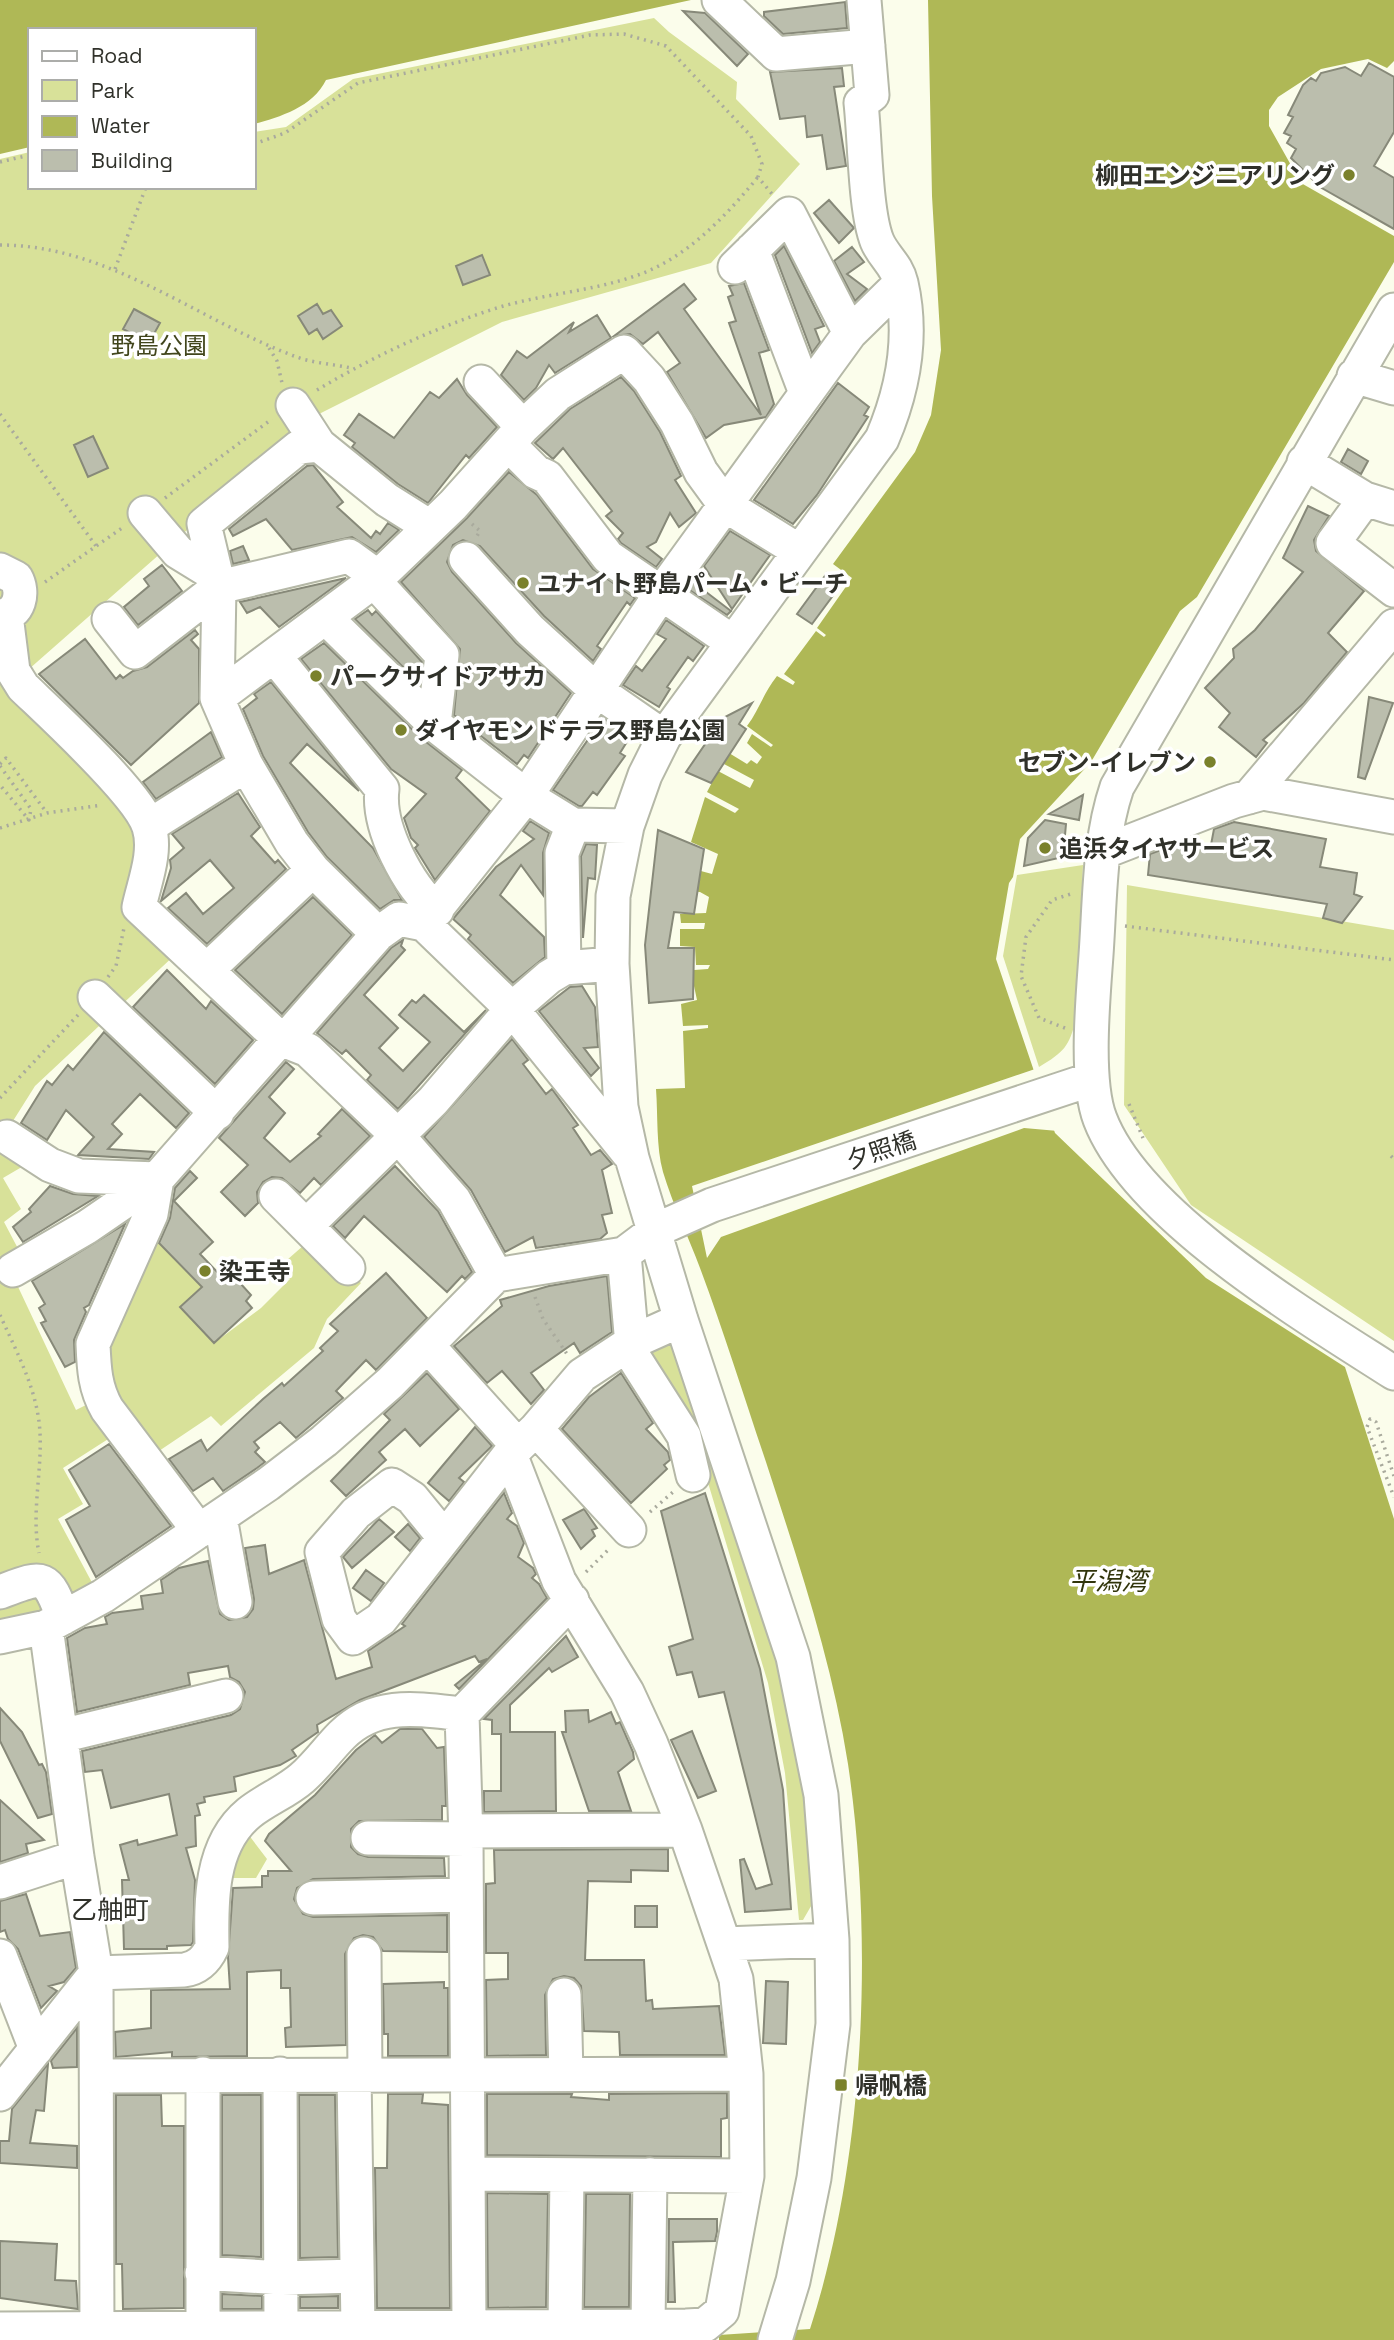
<svg xmlns="http://www.w3.org/2000/svg" width="1394" height="2340" font-family="'Space Grotesk','Noto Sans JP',sans-serif">
<style>
.green{fill:#d8e199}
.water{fill:#afb856}
.pier{fill:#fbfdeb}
.building{fill:#bbbead;stroke:#878979;stroke-width:2}
.lines{fill:none;stroke-linecap:round;stroke-linejoin:round}
.minor-casing{stroke:#b5b8a7;stroke-width:37}
.path{stroke:#a9aa9d;stroke-width:3.5;stroke-dasharray:2 5;stroke-linecap:butt}
.minor{stroke:#fff;stroke-width:33}
.poi-dot{fill:#7a812c;stroke:#fff;stroke-width:2.5}
.labels{text-anchor:middle;dominant-baseline:central;stroke-width:7;stroke-linejoin:round;paint-order:stroke}
.poi-label{font-size:24px;font-weight:bold;fill:#30312a;stroke:#fff;text-anchor:start}
.park-label{font-size:24px;fill:#41451c;stroke:#fff}
.street-label{font-size:24px;fill:#30312a;stroke:#fff}
.water-label{font-size:26px;font-style:italic;fill:#31350b;stroke:#fff}
.neighbourhood-label{font-size:26px;fill:#30312a;stroke:#fff}
</style>
<rect width="100%" height="100%" fill="#fbfdeb"/>
<path class="green" d="M654 18 669 32 737 82 736 99 800 164 711 263 502 322 319 414 12 684 142 826 132 905 178 952 35 1086 1 1140 32 1161 3 1178 21 1209 4 1222 24 1260 12 1274 76 1410 92 1402 116 1434 63 1468 83 1504 58 1519 96 1590 43 1619 0 1626V159L30 152V187H254V132L286 127 353 79Z
M1083 865 1076 1019C1069 1047 1064 1052 1039 1067L1003 956 1017 875Z
M1127 885 1394 930V1341L1191 1205 1124 1105Z
M152 1234 185 1270 189 1266 206 1284 181 1307 214 1343 261 1308 290 1279 279 1267 312 1238 361 1283 327 1319 314 1348 221 1426 211 1416 153 1455 107 1399 99 1351Z
M676 1340 772 1632 803 1761 818 1894 803 1920H799L785 1773 768 1683 706 1476 649 1350Z
M248 1834 267 1859 256 1878H227Z"/>
<path class="water" d="M0 0H691L326 80C313 107 280 117 254 124V30H30V147L0 154Z
M928 0H1394V61L1387 68 1368 59 1321 69 1278 97 1269 110V126L1301 183 1394 236V262L1197 597 1180 611 1091 762 1020 839 1013 877 1009 883 996 959 1055 1133 1206 1278 1345 1367 1394 1519V2340H719V2335L810 2329C865 2160 874 1940 848 1764 832 1661 798 1561 766 1462 744 1397 724 1332 700 1268 688 1236 673 1205 663 1172 656 1147 658 1115 656 1089L685 1088 683 1031 708 1028V1025L683 1026 681 1004 697 1000 694 986 679 987 680 971 708 969 710 965H696L695 947 680 946V929H704L705 923H681L680 914 706 913 709 897 700 892 685 891 686 867 712 874 718 854 691 842 705 797 735 813 739 809 707 792 718 771 750 788 754 780 724 764 729 753 747 764 751 760 757 764 762 757 747 743 752 734 771 747 773 745 747 726C759 710 764 692 777 676L793 685 795 682 784 674 816 631 824 637 826 635 817 628 852 578 833 564 915 452 931 415 941 350 932 196Z"/>
<path class="pier" d="M1038 1068 1058 1131 1024 1128 721 1237 707 1258 692 1186Z"/>
<path class="building" d="M845 2 847 28 783 34 764 16V12Z
M683 11 705 13 748 54 737 66Z
M1369 63 1394 77V132L1374 166 1394 178V229L1320 187 1291 158 1296 149 1287 143 1291 136 1284 133 1293 117 1288 115 1303 85 1311 78 1316 81 1321 73 1345 67 1361 76Z
M842 68 844 86 834 87 846 166 827 169 822 135 807 137 805 116 780 119 770 72Z
M829 200 854 228 839 243 814 213Z
M784 246 824 326 815 329 820 342 812 353 775 255Z
M852 247 864 262 847 274 867 289 855 301 834 261Z
M482 255 490 275 463 285 456 266Z
M744 283 769 350 759 353 774 404 766 417 724 425 706 438 667 372 680 363 658 332 643 344 630 334 614 336 684 284 696 299 684 309 761 415 729 323 736 321 728 297 733 295 729 286Z
M317 304 323 314 331 310 342 326 323 339 317 329 309 334 298 316Z
M134 309 160 323 149 343 123 329Z
M597 315 611 338 555 373 549 365 536 388 524 400 501 375 517 351 527 358 574 322 569 332Z
M621 377 634 391 660 432 681 476 675 480 696 513 679 527 670 513 656 542 647 547 662 559 656 567 621 543 618 539 623 533 606 516 612 511 563 448 553 459 535 443 570 409Z
M457 379 467 395 497 427 469 458 466 455 428 503 398 484 352 447 355 443 344 435 359 414 394 438 430 392 439 398Z
M838 383 869 407 864 415 868 417 817 495 793 524 754 500Z
M93 436 108 468 88 477 74 445Z
M1348 449 1368 461 1361 474 1341 462Z
M313 465 343 502 337 507 371 538 376 531 380 534 388 523 399 530 376 552 352 537 292 550 266 519 233 536 229 529 307 466Z
M509 472 537 495 593 569 635 598 630 605 627 602 597 646 601 649 593 661 544 616 480 546 463 540 453 545 447 562 452 572 516 643 571 693 528 758 524 755 517 764 454 715 460 649 401 582 467 518Z
M1308 506 1329 516 1314 540 1316 551 1364 591 1328 633 1347 652 1304 703 1263 740 1267 743 1256 757 1219 727 1230 713 1205 688 1234 658 1233 649 1255 630 1303 572 1283 558Z
M730 531 770 555 732 609 704 566Z
M243 546 249 560 233 564 230 551Z
M162 565 182 591 138 625 124 607 149 586 144 579Z
M827 573 843 582 812 624 797 614Z
M346 578 279 627 260 607 247 613 240 602Z
M693 582 731 611 727 615 688 589Z
M368 610 372 615 376 611 422 662 419 683 355 619Z
M666 620 704 646 693 661 688 657 667 687 670 689 659 707 623 685 636 666 642 671 666 639 657 634Z
M195 630 198 634 191 640 199 649V703L131 765 39 674 85 639 116 679 120 675 123 678 133 671 147 667Z
M324 643 421 738 462 770 456 778 490 811 435 880 415 848 418 845 411 838 404 818 426 794 391 769 301 659Z
M271 682 359 791 307 744 290 763 373 848 402 900H394L380 909 327 857 308 832 263 756 243 709 257 698 254 694Z
M1369 697 1393 703 1365 779 1358 777Z
M752 703 739 724 746 729 711 783 686 772 723 718Z
M603 718 630 737 620 753 625 756 597 795 593 792 582 806H579L553 790Z
M211 732 222 757 156 799 143 782Z
M238 793 260 827 251 836 275 863 278 860 286 869 207 944 168 908 186 893 203 914 234 888 210 860 161 901 171 868 170 860 184 848 172 834Z
M1083 795 1079 820 1049 814Z
M1045 820 1066 824 1063 857 1024 866 1028 838Z
M530 821 549 833 543 853V895L521 865 500 895 544 937 545 957 513 983 468 939 471 935 453 919 496 867 534 839 523 831Z
M1234 822 1326 839 1320 867 1357 873 1354 894 1362 897 1342 923 1323 918 1327 904 1148 875 1150 854 1177 844 1210 850 1214 829Z
M658 830 704 849 694 914 674 912 668 948H694L693 999 649 1003 645 945Z
M586 844 597 845 595 879 588 878 583 938 581 856Z
M313 897 352 935 282 1014 235 970Z
M403 940 401 946 405 950 364 995 398 1028 379 1048 403 1071 430 1042 399 1015 412 1000 416 1003 424 995 464 1032 486 1010 398 1109 367 1080 371 1075 346 1050 342 1054 317 1033 391 948Z
M167 970 206 1009 211 1001 253 1040 215 1084 133 1007Z
M582 986 595 1007 598 1047 584 1048 599 1068 591 1076 539 1011 570 987Z
M104 1032 189 1113 176 1128 140 1094 112 1124 122 1134 108 1149 154 1152 149 1159 78 1155 94 1137 66 1110 47 1140 21 1123 47 1081 52 1085 68 1065 73 1070Z
M512 1039 528 1060 523 1064 546 1094 552 1089 578 1125 573 1128 591 1155 600 1150 612 1164 602 1170 612 1213 602 1215 607 1233 600 1239 536 1248 533 1237 505 1252 471 1190 424 1137Z
M286 1062 294 1069 269 1097 285 1113 264 1138 290 1162 321 1136 318 1134 342 1109 370 1136 321 1185 314 1178 300 1193 282 1178 272 1177 263 1182 257 1192 258 1203 245 1216 221 1192 248 1165 219 1138Z
M395 1166 438 1211 472 1272 465 1279 462 1276 447 1292 364 1216 345 1238 333 1226Z
M190 1171 197 1178 174 1201 213 1242 200 1254 223 1278 230 1272 251 1295 246 1301 252 1308 214 1343 180 1307 202 1287 159 1243 170 1218 175 1188Z
M50 1186 73 1194 98 1196 23 1242 13 1227 31 1212 29 1209Z
M125 1224 89 1305 84 1308 86 1312 74 1340 75 1362 65 1367 41 1323 46 1321 39 1308 45 1304 32 1281Z
M386 1273 427 1318 376 1370 366 1360 336 1391 343 1398 296 1438 280 1422 254 1442 259 1448 255 1452 265 1462 257 1468 223 1491 213 1478 193 1491 169 1459 201 1440 207 1451 263 1399 282 1383 284 1386 323 1351 320 1348 338 1331 330 1324Z
M607 1276 612 1332 580 1353 574 1343 531 1373 544 1390 531 1404 502 1371 487 1383 454 1346 502 1306 500 1300 549 1286Z
M427 1373 459 1409 420 1446 405 1429 379 1452 386 1460 346 1496 331 1481 390 1420 384 1414Z
M621 1373 653 1423 646 1429 668 1452 670 1460 664 1465 667 1469 631 1503 562 1429 589 1397Z
M475 1427 492 1446 459 1478 464 1482 449 1501 428 1483Z
M109 1444 171 1526 96 1577 66 1520 90 1506 69 1470Z
M504 1493 512 1513 507 1519 517 1526 524 1543 518 1557 533 1568 536 1574 532 1578 539 1584 547 1598 459 1689 455 1685 487 1659 479 1662 475 1656 360 1700 317 1725 318 1732 292 1750 296 1756 280 1765 234 1777 236 1791 204 1797 205 1802 197 1804 200 1815 195 1816 196 1846 186 1848 195 1880 193 1942 191 1945 167 1946V1949H124L122 1880H129L120 1845 137 1840 138 1845 177 1835 169 1794 111 1808 102 1770 85 1772 82 1751 231 1715 240 1709 245 1692 239 1682 230 1677 228 1666 188 1673 190 1685 77 1712 67 1638 85 1628 107 1624 105 1617 112 1613 143 1609 141 1596 163 1593 161 1580 179 1568 208 1561 220 1614 229 1620 247 1617 253 1609 254 1599 245 1548 265 1545 269 1574 304 1560 336 1679 372 1667 368 1651 405 1626 402 1624Z
M705 1493 760 1669 783 1790 791 1909 745 1912 740 1860 744 1859 756 1889 772 1884 724 1692 699 1697 692 1672 677 1675 669 1647 693 1639 661 1511Z
M584 1509 597 1528 592 1530 595 1536 581 1549 563 1520Z
M379 1519 394 1532 352 1568 343 1557Z
M408 1524 420 1538 410 1551 395 1537Z
M366 1570 384 1583 371 1601 353 1588Z
M566 1636 578 1657 552 1672 549 1668 510 1705V1732H555L556 1811 484 1812V1791H501V1734H492V1720L484 1719Z
M0 1708 22 1732 39 1765 42 1764 46 1772 52 1814 38 1818 0 1741Z
M588 1710 589 1722 611 1712 616 1724 620 1722 633 1752 634 1759 618 1772 631 1811H589L562 1732H566L565 1711Z
M400 1729H422L437 1748 444 1747 446 1806H442V1820L359 1821 351 1829V1847L358 1854 368 1857 444 1858 445 1876 313 1879 297 1888 294 1899 303 1914 313 1917 447 1915V1952L383 1951 373 1937 363 1935 354 1938 345 1954 346 2045 286 2047 285 2028 291 2027 290 1988H281V1970L247 1972V2056L172 2057V2052L116 2057 115 2032 151 2028V1990L230 1989 228 1957 233 1888 262 1887V1876H268V1871H291L265 1841 269 1834 315 1795 356 1750 375 1735 382 1743Z
M692 1731 716 1791 698 1798 671 1740Z
M0 1800 44 1840 26 1844 28 1853 0 1862Z
M668 1849V1871L631 1870V1882L588 1881 585 1960H644L646 2001 652 2000 653 2009 719 2006 725 2055H620L619 2032 584 2031 581 1986 574 1978 564 1976 553 1979 545 1995 546 2055 487 2056 486 1980 508 1979V1953H486V1884L495 1883 494 1850Z
M26 1894 40 1936 70 1932 76 1968 64 1982 49 1986 57 1991 41 2008 18 1949 8 1939 5 1930 0 1932V1901Z
M635 1906H657V1927H635Z
M766 1981 788 1982 786 2044 763 2043Z
M444 1982V1988H448V2056H388V2034H384L383 1984Z
M77 2028V2067L53 2068 51 2061Z
M48 2064 44 2111 36 2110 30 2143 77 2146V2168L0 2163V2141H9L12 2109Z
M727 2093V2118L721 2119V2157L487 2155V2094H572L571 2097 609 2100V2094Z
M388 2094H423L422 2103 448 2105 450 2308H377L375 2168H387Z
M116 2095H161L162 2126H184V2308L123 2309 122 2264H116Z
M222 2095H261V2257L222 2255Z
M299 2095H335L338 2257 300 2258Z
M487 2193 548 2194 546 2307 488 2308Z
M586 2194H630L629 2307H584Z
M669 2219H717V2232L715 2241 673 2242 675 2302H668Z
M0 2241 57 2244 55 2280 76 2281 78 2309 0 2298Z
M222 2294 262 2296V2309H222Z
M338 2296V2308H300V2297Z"/>
<g class="lines">
<defs>
<path id="minor" d="M719 0 776 54 868 46
M752 250 806 393
M735 267 789 214 850 333
M1394 310 1117 787C1099 840 1100 899 1096 955 1093 998 1085 1080 1100 1119 1137 1216 1307 1317 1394 1373
M1354 376 1394 388
M481 382 523 427
M293 405 319 445 387 500 430 527
M508 444 536 472 547 477 608 557 731 641
M319 445 299 447 204 524 219 587 217 698 246 765 292 843 313 870 378 934
M1304 462 1365 499 1394 508
M1365 499 1333 543 1394 590
M145 513 178 552 217 576
M466 559 530 630 596 690 664 737
M0 570 16 578C24 592 20 615 0 616
M374 581 442 655 434 724
M6 615 13 671 23 687C51 714 139 794 149 827 157 852 144 883 139 907L280 1039 308 1050 398 1136 454 1200 496 1275
M109 619 135 652 219 587 349 556 378 577
M327 619 434 724 526 796 573 825 627 826
M275 657 382 789C377 827 408 886 437 910
M217 698 374 581 453 505 523 427 558 394 624 352 649 379 677 423 701 472 725 505 799 551
M1249 797 1394 626
M149 826 246 765
M1103 852 1234 801 1263 793 1394 817
M564 968 562 853 573 825
M207 970 313 870
M95 997 217 1113
M288 1042 292 1032 378 934 399 919 424 924
M7 1137 50 1165 79 1176 157 1179 151 1214 93 1344C94 1369 95 1388 107 1409L199 1531
M628 1153 512 1009 424 924 526 796 662 592 850 333 901 283
M276 1196 348 1268
M306 1226 433 1101 512 1009 549 977 564 968 612 964
M624 1254 633 1356 684 1436 693 1475
M13 1270 87 1227 157 1179 280 1039
M428 1346 517 1445
M536 1429 629 1530
M220 1517 235 1602
M443 1536 412 1498 392 1485 356 1513 322 1552 339 1619 353 1638 381 1619 510 1454 536 1429 582 1375 632 1342 681 1320
M0 1592C43 1576 47 1572 63 1618
M46 1627 77 1857 96 1973 97 2340
M0 1637 46 1627 103 1596 268 1484 324 1441 390 1383 496 1275 624 1254 656 1230 712 1205 1092 1079
M462 1714 466 1839 469 2327
M61 1736 226 1696
M466 1831 685 1830
M368 1838 466 1839
M0 1882 77 1857
M313 1898 465 1895
M724 1944 832 1940
M364 1954 365 2074
M0 1956 36 2049
M564 1995 566 2074
M280 2074 281 2329
M354 2074 358 2328
M98 2076 746 2074
M0 2094 96 1973 184 1970C198 1968 206 1960 212 1947 211 1902 210 1845 249 1813 265 1800 286 1792 302 1778 317 1765 328 1749 342 1735 376 1701 418 1709 462 1714L572 1600
M468 2174 747 2176
M202 2273 282 2278 357 2276
M565 2326 567 2175
M648 2326 650 2175
M0 2329 686 2326 705 2325 722 2311 747 2176 746 2074 736 1979 685 1830 651 1744 627 1692 559 1581 510 1454
M203 2329V2074
M775 2340 793 2281 814 2178 833 2024 832 1940 821 1795 793 1657 681 1320 632 1158 621 1107 612 964 613 896 627 826 645 775 664 737 882 439C903 390 913 336 901 283 897 265 883 256 877 241 865 211 865 138 861 103L872 95 864 0"/>
</defs>
<use href="#minor" class="minor-casing"/>
<path class="path" d="M254 144 285 133 358 83 590 35 624 34 666 46 751 136 762 164 758 177 772 194
M0 162 30 155
M0 245C108 245 196 319 294 356 311 363 333 364 351 368
M115 269 146 187
M269 348 277 361 282 383
M317 390C374 356 436 327 500 307 544 294 592 291 635 276 686 259 725 217 758 177
M0 414 96 546
M165 498 272 419
M472 524 480 531 477 536
M45 582 122 528
M0 764 6 758 47 813
M0 766 31 809 29 820 0 785
M0 828 47 813 102 805
M1125 926 1394 960
M108 977 116 966 124 928
M1065 1028 1039 1018 1021 976 1026 937 1052 900 1074 893
M0 1098 78 1015
M1129 1104 1143 1138
M1391 1156 1394 1159
M535 1297 543 1319 567 1354
M0 1315C17 1353 38 1391 40 1433 42 1473 31 1514 39 1553
M1394 1476 1376 1422 1370 1419 1367 1427 1394 1497
M650 1512 673 1492
M586 1572 610 1548"/>
<use href="#minor" class="minor"/>
</g>
<g class="poi-dot">
<circle cx="1349" cy="175" r="7"/>
<circle cx="523" cy="583" r="7"/>
<circle cx="316" cy="676" r="7"/>
<circle cx="401" cy="730" r="7"/>
<circle cx="1210" cy="762" r="7"/>
<circle cx="1045" cy="848" r="7"/>
<circle cx="205" cy="1271" r="7"/>
<rect x="834" y="2078" width="14" height="14" rx="3.5"/>
</g>
<g class="labels">
<g class="poi-label">
<text x="1335" y="175" text-anchor="end">柳田エンジニアリング</text>
<text x="537" y="583">ユナイト野島パーム・ビーチ</text>
<text x="330" y="676">パークサイドアサカ</text>
<text x="415" y="730">ダイヤモンドテラス野島公園</text>
<text x="1196" y="762" text-anchor="end">セブン-イレブン</text>
<text x="1059" y="848">追浜タイヤサービス</text>
<text x="219" y="1271">染王寺</text>
<text x="855" y="2085">帰帆橋</text>
</g>
<g class="park-label">
<text x="159" y="345">野島公園</text>
</g>
<g class="street-label">
<text transform="translate(881 1150) rotate(-18)">夕照橋</text>
</g>
<g class="water-label">
<text x="1108" y="1581">平潟湾</text>
</g>
<g class="neighbourhood-label">
<text x="110" y="1910">乙舳町</text>
</g>
</g>
<rect x="28" y="28" width="228" height="161" fill="#ffffff" stroke="#acadaa" stroke-width="2"/>
<rect x="42" y="51" width="35" height="10" fill="#ffffff" stroke="#acadaa" stroke-width="2"/>
<text x="91" y="63" font-size="21" fill="#30312a">Road</text>
<rect x="42" y="80" width="35" height="21" fill="#d8e199" stroke="#acadaa" stroke-width="2"/>
<text x="91" y="98" font-size="21" fill="#30312a">Park</text>
<rect x="42" y="116" width="35" height="21" fill="#afb856" stroke="#acadaa" stroke-width="2"/>
<text x="91" y="133" font-size="21" fill="#30312a">Water</text>
<rect x="42" y="150" width="35" height="21" fill="#bbbead" stroke="#acadaa" stroke-width="2"/>
<text x="91" y="168" font-size="21" fill="#30312a">Building</text>
</svg>
